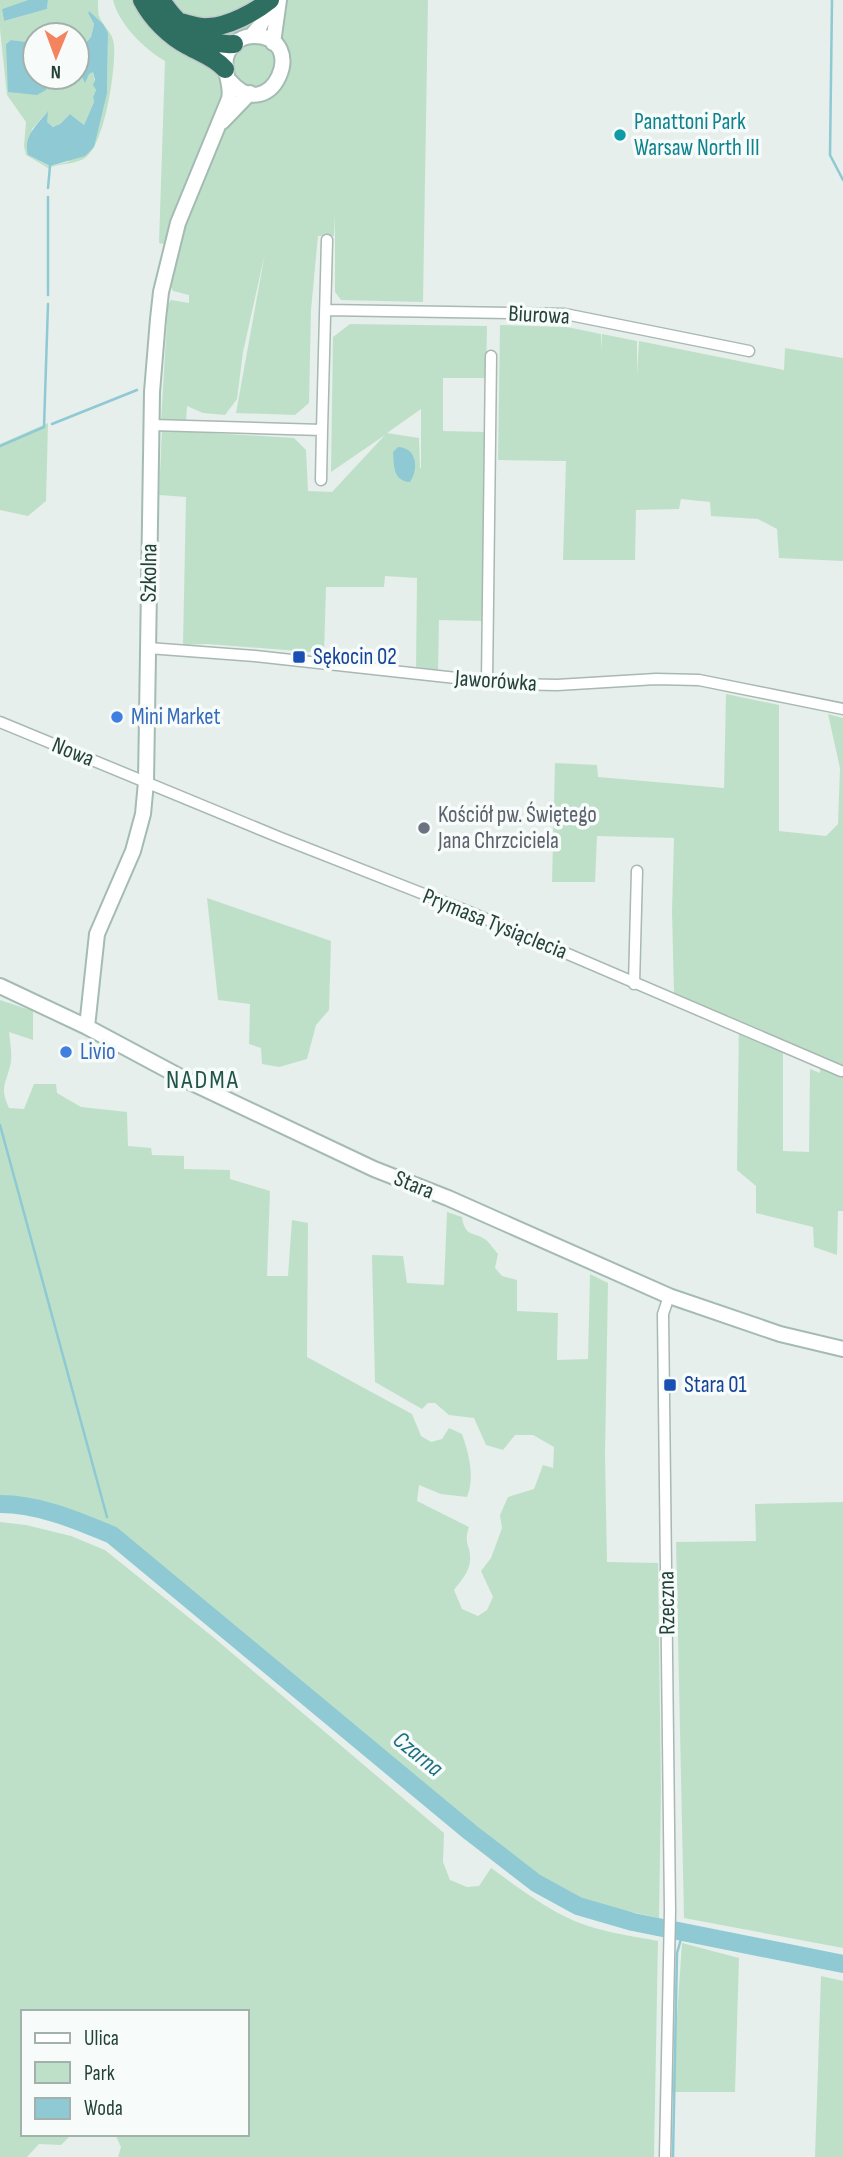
<svg xmlns="http://www.w3.org/2000/svg" width="843" height="2157" font-family="'Sofia Sans Condensed',sans-serif">
<style>
.green{fill:#bfe0c8;fill-rule:evenodd}
.water{fill:#8ec9d4}
.lines{fill:none;stroke-linecap:round;stroke-linejoin:round}
.stream{stroke:#8ec9d4;stroke-width:2.5}
.river{stroke:#8ec9d4;stroke-width:18}
.street-casing{stroke:#a8b8b2;stroke-width:13}
.secondary-casing{stroke:#a4bbb3;stroke-width:18}
.highway-casing{stroke:#c2cac8;stroke-width:21}
.street{stroke:#fff;stroke-width:10}
.secondary{stroke:#fff;stroke-width:14}
.highway{stroke:#2f6f62;stroke-width:18}
.culture-dot{fill:#0f9aa8;stroke:#f7fbf9;stroke-width:2.5}
.transit-dot{fill:#1a4fb4;stroke:#f7fbf9;stroke-width:2.5}
.shop-dot{fill:#3f7fe0;stroke:#f7fbf9;stroke-width:2.5}
.worship-dot{fill:#6b7280;stroke:#f7fbf9;stroke-width:2.5}
.labels{text-anchor:middle;dominant-baseline:central;stroke-width:7;stroke-linejoin:round;paint-order:stroke}
.culture-label{font-size:23px;fill:#0d838f;stroke:#f7fbf9;text-anchor:start}
.street-label{font-size:23px;fill:#24423a;stroke:#f7fbf9}
.transit-label{font-size:23px;fill:#164399;stroke:#f7fbf9;text-anchor:start}
.shop-label{font-size:23px;fill:#366cbe;stroke:#f7fbf9;text-anchor:start}
.worship-label{font-size:23px;fill:#5b616d;stroke:#f7fbf9;text-anchor:start}
.water-label{font-size:24px;font-style:italic;fill:#1c6f80;stroke:#f7fbf9}
.quarter-label{font-size:26px;letter-spacing:2px;fill:#1f5548;stroke:#f7fbf9}
</style>
<rect width="100%" height="100%" fill="#e6efeb"/>
<path class="green" d="M0 0H28L2 9 4 21 47 9 48 1 41 0H98C98 5 98 12 99 16 103 27 113 32 114 45 116 68 105 145 85 158 74 165 60 163 48 168L26 155 24 146 26 122 7 95 0 29ZM89 11 108 33 107 93 68 162 49 166 28 155 32 129 47 112V123L54 127 60 124 70 114 84 125 94 102 93 97 96 90 93 72 80 73V49L91 37 94 24 88 13ZM35 35H77V77H47L46 90 6 44 11 40 35 43Z
M113 0H428L423 302 341 300 335 292V216L334 236H318L311 310 309 403 295 415 236 413 265 253 243 352 237 399 225 415 203 413 187 406 186 423 161 422 168 304 171 300 189 303V295L173 291 170 285 179 248 159 243 165 61C144 49 119 24 113 0Z
M350 324 487 326 486 378H443V431L485 432 483 621 439 620 438 670 416 667 417 578 385 576 384 587H326L324 653 207 644 183 645 186 497 159 495 162 430 294 438 306 450 308 491 332 492 385 435 331 472 333 337ZM421 409V468H420L419 438 387 433Z
M500 325 567 327 601 334V351L602 334 637 341V375L639 341 784 370 785 348 843 358V561L779 558 777 529 758 519 711 516 710 502 681 499 679 509 636 510 635 560H563L566 461 498 460Z
M48 423 46 501 28 516 0 510V444Z
M726 694 779 705V831L826 836 838 824 840 768 828 714 843 718V1211H838L837 1255 814 1247 813 1227 756 1213V1186L737 1170 739 1022 674 994 672 911 674 838 597 836 595 882H552L555 763 597 765 598 777 724 788ZM783 1042 820 1057V1073L810 1069 809 1152 783 1151Z
M207 898 331 941 329 1010 316 1025 307 1059 279 1067 262 1064 261 1048 249 1044 250 1004 218 1000Z
M0 1000 33 1011V1040L9 1032C10 1042 13 1057 10 1066 5 1086 0 1088 9 1108L24 1109 34 1084H56L57 1093 81 1107 127 1112 128 1146 151 1148 152 1155 184 1156V1169L230 1170V1179L270 1191 267 1276H288L292 1220 308 1223 307 1357 412 1414 421 1436 431 1442 442 1439 449 1428 462 1434C469 1454 475 1477 467 1497L441 1494 419 1485 417 1501 469 1527C463 1545 471 1545 470 1560 470 1571 461 1581 454 1590L462 1609 478 1616 487 1610 493 1597 481 1571 491 1558 498 1539 502 1528 500 1515 508 1497 534 1489 543 1465 553 1468 554 1447 533 1435H515L503 1450 486 1445 474 1418 449 1415 435 1403H428L422 1409 375 1382 372 1255 403 1256 407 1283 444 1285 447 1212 462 1217C465 1238 474 1231 486 1240 490 1243 494 1250 498 1254L495 1268 502 1276 517 1280V1311L558 1313 557 1360 588 1359 590 1274 608 1283 605 1454 607 1562 658 1563 661 1788 659 1918 589 1903 541 1879 176 1579 103 1522 43 1503 0 1498Z
M843 1502V1948L684 1918 676 1542 756 1541 755 1504Z
M0 1522 26 1525 71 1536 105 1550 213 1637 444 1833 443 1862 450 1880 467 1887 479 1886 491 1868C515 1885 538 1903 564 1916 593 1931 627 1935 658 1941L654 2157H118L121 2147 115 2134H247V2012H23V2134H72L61 2145 39 2144 27 2157H0Z
M682 1943 739 1958 735 2092H672Z
M821 1976 843 1981V2157H815Z"/>
<path class="water" d="M28 0H48L47 9 4 21 2 9Z
M89 11 103 24 108 33 107 93 94 147 85 156 50 166 28 155C23 136 37 125 48 111L47 122 53 127 60 124 70 114 84 125 94 102 93 97 96 90 93 85 95 80 93 72 89 74 85 83 80 73V49L91 37 94 24 88 13Z
M11 40 35 43V77H47L46 90 37 95 8 92 6 44Z
M398 447C417 448 419 468 410 482 393 481 394 466 393 452Z"/>
<g class="lines">
<path class="stream" d="M832 0 830 155 843 180
M48 188 50 166
M48 295V197
M52 424 137 390
M0 446 44 427 48 304
M0 1125 107 1517
M109 1525 112 1535
M673 2157 677 1953 683 1932"/>
<path class="river" d="M0 1504C39 1504 76 1520 112 1535L470 1832 536 1883 578 1906 633 1922 843 1964"/>
<defs>
<path id="street" d="M325 310 565 314 749 351
M152 425 322 430 327 240
M321 480 322 430
M148 648 255 656 511 684 557 685 656 679 699 680 843 709
M487 682 491 356
M0 722 281 838 472 913 841 1071
M634 984 637 871
M665 2157 670 1911 663 1314 669 1296"/>
<path id="secondary" d="M251 36 260 26 272 0
M273 43 279 0
M222 122 250 93
M0 986 87 1027 188 1081 374 1169 448 1198 669 1296 780 1334 843 1349
M87 1027 97 934 133 851 143 814 146 782 152 392 158 319 161 292 178 223 229 99C233 83 220 68 228 52 233 42 243 36 254 36 311 36 271 129 230 81"/>
<path id="highway" d="M142 0C152 19 169 36 188 46 202 54 214 57 225 69
M161 0C178 26 201 46 234 44
M180 22C189 24 199 28 208 27 228 27 255 12 270 0"/>
</defs>
<use href="#street" class="street-casing"/>
<use href="#secondary" class="secondary-casing"/>
<use href="#highway" class="highway-casing"/>
<use href="#street" class="street"/>
<use href="#secondary" class="secondary"/>
<use href="#highway" class="highway"/>
</g>
<circle class="culture-dot" cx="620" cy="135" r="7"/>
<g class="transit-dot">
<rect x="292" y="650" width="14" height="14" rx="3.5"/>
<rect x="663" y="1378" width="14" height="14" rx="3.5"/>
</g>
<g class="shop-dot">
<circle cx="117" cy="717" r="7"/>
<circle cx="66" cy="1052" r="7"/>
</g>
<circle class="worship-dot" cx="424" cy="828" r="7"/>
<g class="labels">
<g class="culture-label">
<text x="634" y="122">Panattoni Park<tspan x="634" dy="26">Warsaw North III</tspan></text>
</g>
<g class="street-label">
<text transform="translate(539 315) rotate(3)">Biurowa</text>
<text transform="translate(149 573) rotate(-89)">Szkolna</text>
<text transform="translate(496 681) rotate(4)">Jaworówka</text>
<text transform="translate(73 752) rotate(22)">Nowa</text>
<text transform="translate(495 924) rotate(22)">Prymasa Tysiąclecia</text>
<text transform="translate(414 1185) rotate(22)">Stara</text>
<text transform="translate(667 1603) rotate(-91)">Rzeczna</text>
</g>
<g class="transit-label">
<text x="313" y="657">Sękocin 02</text>
<text x="684" y="1385">Stara 01</text>
</g>
<g class="shop-label">
<text x="131" y="717">Mini Market</text>
<text x="80" y="1052">Livio</text>
</g>
<g class="worship-label">
<text x="438" y="815">Kościół pw. Świętego<tspan x="438" dy="26">Jana Chrzciciela</tspan></text>
</g>
<g class="water-label">
<text transform="translate(418 1754) rotate(39)">Czarna</text>
</g>
<g class="quarter-label">
<text x="203" y="1080">NADMA</text>
</g>
</g>
<rect x="21" y="2010" width="228" height="126" fill="#f7fbf9" stroke="#a3b1ad" stroke-width="2"/>
<rect x="35" y="2033" width="35" height="10" fill="#ffffff" stroke="#a3b1ad" stroke-width="2"/>
<text x="84" y="2045" font-size="21" fill="#24423a">Ulica</text>
<rect x="35" y="2062" width="35" height="21" fill="#bfe0c8" stroke="#a3b1ad" stroke-width="2"/>
<text x="84" y="2080" font-size="21" fill="#24423a">Park</text>
<rect x="35" y="2098" width="35" height="21" fill="#8ec9d4" stroke="#a3b1ad" stroke-width="2"/>
<text x="84" y="2115" font-size="21" fill="#24423a">Woda</text>
<g transform="translate(56 56) rotate(181)"><circle r="33" fill="#f7fbf9" stroke="#a3b1ad" stroke-width="2"/>
<path d="M0-5L12 26L0 18L-12 26Z" fill="#f4845f"/>
<text y="-10" font-size="19" font-weight="bold" text-anchor="middle" fill="#24423a">N</text>
</g>
</svg>
